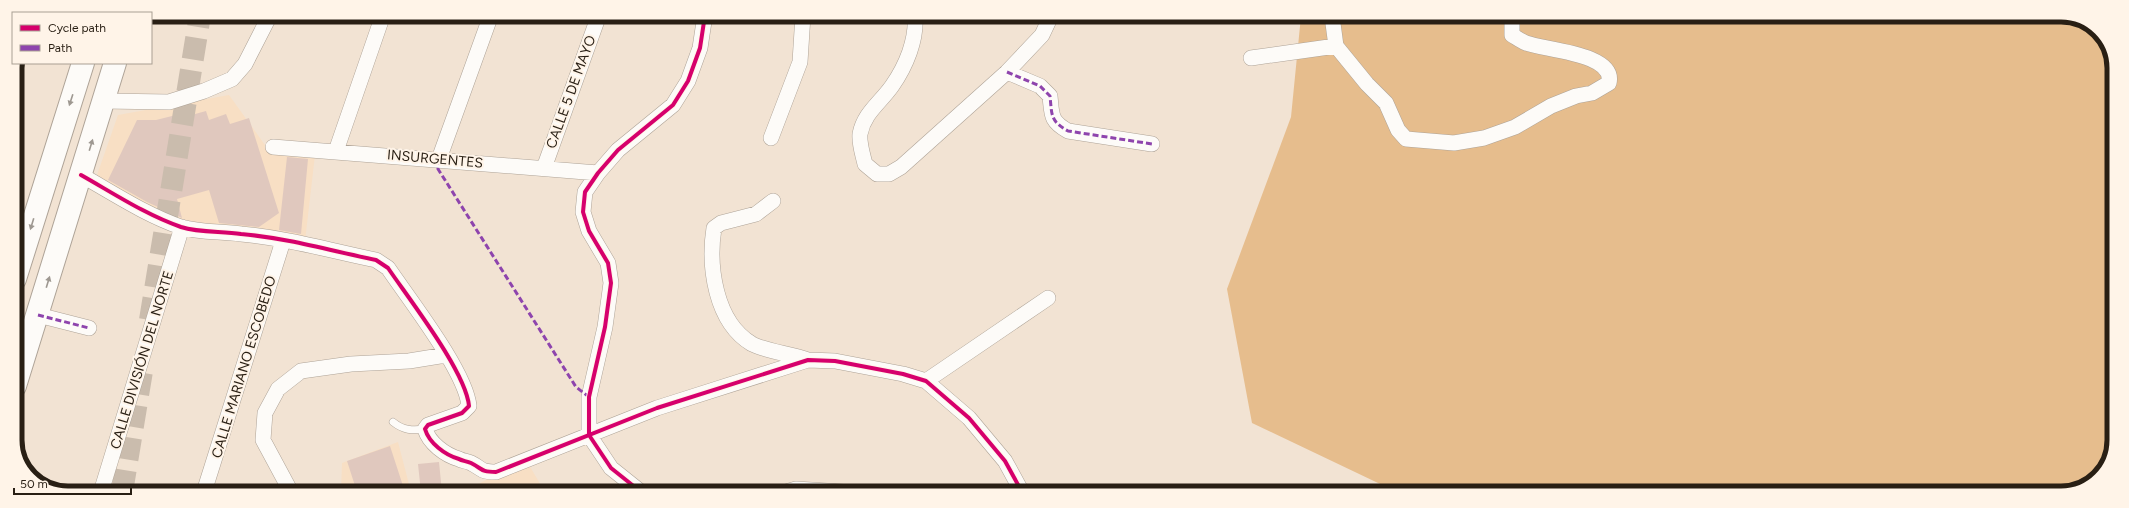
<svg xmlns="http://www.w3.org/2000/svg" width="2129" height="508" font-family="Figtree,sans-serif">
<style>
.built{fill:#f8dfc4}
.forest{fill:#e6bd8d}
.building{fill:#e0c8be}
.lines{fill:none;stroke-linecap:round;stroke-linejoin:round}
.highway-tunnel{stroke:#cabcad;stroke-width:22;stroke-dasharray:22 11;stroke-linecap:butt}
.lane-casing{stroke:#aea397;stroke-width:8}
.street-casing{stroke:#aea397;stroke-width:16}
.primary-casing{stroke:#aea397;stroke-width:24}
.lane{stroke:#fdfbf8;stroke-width:7}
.street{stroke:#fdfbf8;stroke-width:15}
.primary{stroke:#fdfbf8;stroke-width:22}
.quiet{stroke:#8e44ad;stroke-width:3;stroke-dasharray:6 3;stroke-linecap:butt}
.cycleway-casing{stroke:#fff4e8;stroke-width:6}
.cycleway{stroke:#d6006c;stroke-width:4}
.oneway{fill:#9e9891}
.labels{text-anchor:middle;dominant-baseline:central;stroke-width:4;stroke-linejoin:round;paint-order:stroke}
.street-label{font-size:14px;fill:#291f14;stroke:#fff4e8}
.rim{fill:none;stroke:#291f14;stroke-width:5}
</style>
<rect width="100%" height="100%" fill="#f2e3d3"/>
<path class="built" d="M229 95 270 152 315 155 305 241 183 225 102 183 97 175 118 115Z
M398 442 411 492H341L342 463Z
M526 460 545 492H462Z"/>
<path class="forest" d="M1301 16H1624L1630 21 1637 16H2071L2101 33 2114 65 2113 450 2096 480 2061 493H1399L1252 423 1227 289 1291 117Z"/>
<path class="building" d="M206 111 209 120 226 114 230 124 249 118 279 213 259 227 219 223 209 190 177 199 182 218 147 202 108 180 137 120H156L176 115 177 119Z
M287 157 308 159 301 234 279 230Z
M390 446 405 492H357L347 461Z
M439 462 442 492H421L418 464Z"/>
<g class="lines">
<path class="highway-tunnel" d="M150 320 200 15
M122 492 142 371"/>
<defs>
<path id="lane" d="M393 422C403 430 412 431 425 429"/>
<path id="street" d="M915 15C917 40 906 66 892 86 880 103 864 113 860 134 859 144 863 155 865 164L877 174H889L901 167 1007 72 1042 35 1051 16
M1332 16 1336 46 1367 84 1386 103 1398 130 1406 139 1454 143 1484 138 1515 127 1551 106 1576 96 1592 93 1609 83C1616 53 1544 50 1526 43 1521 41 1517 38 1512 35V16
M1251 58 1336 46
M1007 72 1040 86 1050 96C1052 115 1050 121 1068 131L1152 144
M104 101 169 102 204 91 232 79 245 64 270 15
M771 138 800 62 803 15
M273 147 598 173
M336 151 383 15
M439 159 491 15
M544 168 599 15
M81 175C113 193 146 215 181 227 200 233 222 231 241 234 287 238 332 251 376 260L388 268C409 299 466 372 469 406L462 413 428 425 425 429C429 443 445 455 459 459 462 461 467 461 471 463 483 469 480 472 496 472L657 408 808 360 835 361 903 374 926 381 969 418 1005 461 1022 492
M773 201 756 214 721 223 714 228C708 266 715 322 752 344 765 351 792 354 808 360
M38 315 89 328
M926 381 1048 298
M101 492 182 227
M204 492 283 241
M291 492 263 440 265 413 278 389 301 371 351 364 409 361 446 355
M641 492 611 468 589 435V397L605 327 611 283 608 263 589 231 583 212 585 192 598 173 618 150 673 105 688 81 700 48 705 15
M786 492 796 489 843 492"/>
<path id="primary" d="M15 279 83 63
M15 386 115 63"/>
</defs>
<use href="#lane" class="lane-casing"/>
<use href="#street" class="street-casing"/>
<use href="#primary" class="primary-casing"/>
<use href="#lane" class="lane"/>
<use href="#street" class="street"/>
<use href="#primary" class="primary"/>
<path class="quiet" d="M1007 72 1040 86 1050 96C1052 115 1050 121 1068 131L1152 144
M439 159 438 169 576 387 589 397
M38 315 89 328"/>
<defs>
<path id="cycleway" d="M81 175C113 193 146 215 181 227 200 233 222 231 241 234 287 238 332 251 376 260L388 268C409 299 466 372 469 406L462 413 428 425 425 429C429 443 445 455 459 459 462 461 467 461 471 463 483 469 480 472 496 472L657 408 808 360 835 361 903 374 926 381 969 418 1005 461 1022 492
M641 492 611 468 589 435V397L605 327 611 283 608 263 589 231 583 212 585 192 598 173 618 150 673 105 688 81 700 48 705 15"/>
</defs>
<use href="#cycleway" class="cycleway-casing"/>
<use href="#cycleway" class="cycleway"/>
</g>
<defs><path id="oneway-solid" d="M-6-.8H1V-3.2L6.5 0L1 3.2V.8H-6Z"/></defs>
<g class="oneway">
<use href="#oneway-solid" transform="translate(71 100) rotate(108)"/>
<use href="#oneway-solid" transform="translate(91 145) rotate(-73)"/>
<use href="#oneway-solid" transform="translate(32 224) rotate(107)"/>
<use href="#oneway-solid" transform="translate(48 282) rotate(-73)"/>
</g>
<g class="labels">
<g class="street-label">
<text transform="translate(571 92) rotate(-70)">CALLE 5 DE MAYO</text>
<text transform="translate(435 159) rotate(5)">INSURGENTES</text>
<text transform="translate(142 360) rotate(-73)">CALLE DIVISIÓN DEL NORTE</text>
<text transform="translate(244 367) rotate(-73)">CALLE MARIANO ESCOBEDO</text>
</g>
</g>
<path d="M0 0H2129V508H0ZM68 22H2061A46 46 0 0 1 2107 68V440A46 46 0 0 1 2061 486H68A46 46 0 0 1 22 440V68A46 46 0 0 1 68 22Z" fill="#fff4e8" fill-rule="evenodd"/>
<path class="rim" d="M68 22H2061A46 46 0 0 1 2107 68V440A46 46 0 0 1 2061 486H68A46 46 0 0 1 22 440V68A46 46 0 0 1 68 22Z"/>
<rect x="12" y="12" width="140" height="52" fill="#fff4e8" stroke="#a99f93"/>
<rect x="20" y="25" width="20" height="6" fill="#d6006c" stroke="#a99f93"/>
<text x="48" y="32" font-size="12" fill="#291f14">Cycle path</text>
<rect x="20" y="45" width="20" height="6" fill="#8e44ad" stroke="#a99f93"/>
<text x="48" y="52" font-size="12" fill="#291f14">Path</text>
<path d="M14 488v6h117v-6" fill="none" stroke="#291f14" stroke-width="2"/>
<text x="20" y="488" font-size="12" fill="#291f14" stroke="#fff4e8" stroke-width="3" paint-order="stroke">50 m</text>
</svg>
